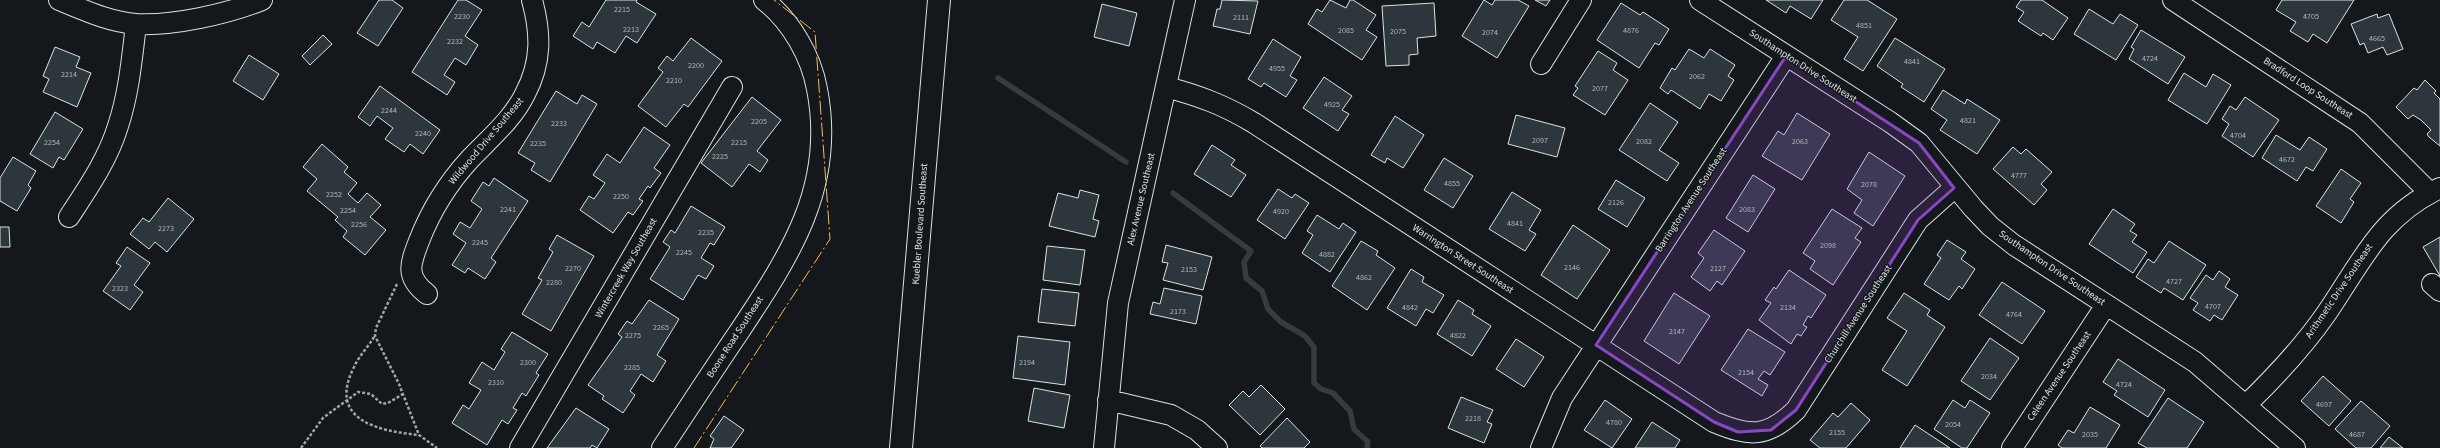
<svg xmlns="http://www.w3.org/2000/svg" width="2440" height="448" font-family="'Source Sans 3',sans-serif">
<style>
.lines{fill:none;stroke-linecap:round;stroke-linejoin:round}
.stream{stroke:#363b3e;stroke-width:5.5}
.building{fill:#2c363c;stroke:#d8e6dc}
.minor-casing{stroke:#d8e6dc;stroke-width:22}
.major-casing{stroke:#d8e6dc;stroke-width:24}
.path{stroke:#9da8a2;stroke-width:2.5;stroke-dasharray:3 2;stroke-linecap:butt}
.minor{stroke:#14181c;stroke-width:20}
.major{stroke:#14181c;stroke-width:22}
.power{stroke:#ffb74d;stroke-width:1;stroke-dasharray:14 3 2 3;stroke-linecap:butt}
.marked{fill:#8948c3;fill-opacity:0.2;stroke:#8948c3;stroke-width:3;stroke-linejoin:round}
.labels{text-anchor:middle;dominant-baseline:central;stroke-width:3;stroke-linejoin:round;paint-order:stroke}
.number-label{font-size:8px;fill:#adbab4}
.street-label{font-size:10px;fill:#d8e6dc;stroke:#14181c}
</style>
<rect width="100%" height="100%" fill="#14181c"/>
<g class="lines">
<path class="stream" d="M998 78 1126 162
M1173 193 1251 251 1244 262 1246 278 1262 291 1268 309 1281 322 1305 336 1314 347V383L1321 389 1333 393 1350 411 1354 429 1368 442 1367 448"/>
</g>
<path class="building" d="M379 0H392L403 8 378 46 357 33Z
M458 0H466L482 10 465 36 478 45 466 65 455 58 444 75 455 82 447 95 412 72Z
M606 0H637L636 2 656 14 637 43 626 36 615 53 597 42 593 49 573 36 582 22 589 27Z
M1222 0 1258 1 1250 34 1213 26 1217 9H1220Z
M1330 0 1346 8 1350 0H1353L1376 15 1366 30 1377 37 1362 60 1308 24 1317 9 1322 12Z
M1484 0 1492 5 1495 0H1518L1529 6 1497 58 1462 36Z
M1535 0H1550L1546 6Z
M1766 0H1823L1811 19 1790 6 1786 13Z
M1844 0H1867L1897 19 1863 71 1844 59 1858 37 1831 20Z
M2021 0H2042L2068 18 2053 40 2043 33 2041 36 2018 21 2024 12 2016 7Z
M2282 0H2354L2327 43 2313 34 2308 42 2290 31 2296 22 2276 10Z
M1434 3 1436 36 1417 38 1418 54 1409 55V65L1386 66 1382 6Z
M1621 3 1640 15 1643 12 1669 29 1659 45 1655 43 1639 68 1597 40Z
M1102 4 1137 13 1129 46 1094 37Z
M2089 9 2113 24 2120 14 2138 25 2116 60 2074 34Z
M2377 14 2378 18 2389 14 2403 49 2387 55 2383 47 2368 53 2364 43 2360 45 2351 24Z
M2141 30 2185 57 2168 84 2129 59 2134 49 2131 47Z
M323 35 332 44 310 65 302 56Z
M691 38 722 61 688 107 684 104 666 127 638 106 663 72 658 68 667 56 673 61Z
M1895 38 1945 69 1924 102 1901 87 1903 84 1877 66Z
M1273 39 1301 57 1290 76 1297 80 1286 97 1264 83 1261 87 1248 79Z
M55 47 80 57 76 67 91 73 77 107 43 92 49 79 43 76Z
M1689 49 1704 58 1710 49 1735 65 1728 76 1734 80 1721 101 1709 94 1700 109 1671 90 1668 94 1660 88 1672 68 1675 70Z
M1598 51 1617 63 1613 70 1628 80 1605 115 1573 95 1578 88 1575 86Z
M249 55 279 74 263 100 233 81Z
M2184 73 2206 87 2213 74 2231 85 2207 124 2168 100Z
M1324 77 1352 96 1342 110 1349 114 1338 131 1303 108Z
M2425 80 2436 91 2434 93 2440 99V146L2429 137 2427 134 2431 130 2421 120 2413 115 2408 119 2396 107 2414 88 2417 90Z
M380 86 440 130 423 154 410 144 404 152 385 139 393 128 377 116 370 126 358 117Z
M1943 90 1965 104 1967 99 2000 120 1977 154 1940 130 1947 120 1931 109Z
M556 91 577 104 582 95 597 104 550 182 531 170 535 163 518 153Z
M752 97 781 120 757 151 768 160 760 172 749 164 732 187 701 163Z
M2245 97 2279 120 2253 157 2222 136 2229 124 2222 119 2230 106 2236 110Z
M1650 103 1678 122 1659 150 1679 163 1667 181 1619 150Z
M55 112 83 129 64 160 59 157 53 168 30 154Z
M1797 113 1830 134 1802 180 1762 156 1778 131 1784 135Z
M1516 115 1565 128 1557 157 1508 144Z
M1395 116 1424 135 1403 168 1387 158 1385 163 1371 155Z
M644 127 670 145 654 168 661 173 650 188 648 186 639 199 643 201 633 215 628 212 613 233 580 210 589 196 594 199 605 183 593 175 607 154 620 163Z
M2276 135 2300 150 2309 137 2327 149 2313 171 2306 167 2297 181 2262 158Z
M322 144 348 167 344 172 357 183 348 194 358 203 367 193 381 205 370 217 386 230 365 255 343 237 347 231 335 220 338 217 307 191 317 179 303 167Z
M1212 145 1235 160 1231 165 1246 175 1231 197 1194 174Z
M2013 147 2021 154 2026 149 2052 172 2041 184 2047 190 2034 205 1993 169Z
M1869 152 1905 176 1873 226 1854 213 1862 200 1847 189Z
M13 157 36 171 28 185 31 188 17 211 0 201V178Z
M1444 158 1473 176 1453 208 1424 190Z
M2341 169 2361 183 2350 199 2354 202 2341 223 2316 206Z
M1753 175 1775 189 1748 232 1726 218Z
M494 178 528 201 491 258 496 262 485 279 468 268 465 273 452 265 466 243 453 234 460 222 470 228 482 209 471 201 483 182 489 186Z
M1616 180 1645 198 1627 227 1598 209Z
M1278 189 1292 198 1295 194 1309 203 1285 239 1257 220Z
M1080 190 1099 195 1093 219 1099 221 1095 237 1049 226 1058 193 1078 198Z
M1512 192 1541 210 1529 230 1536 234 1525 251 1489 229Z
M168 198 194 219 167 252 155 242 149 249 130 234 143 218 149 222Z
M691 206 725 227 714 245 710 243 701 258 714 266 706 279 698 275 683 300 650 279 670 247 663 242 671 230 675 233Z
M1832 209 1862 228 1855 238 1861 242 1833 285 1810 269 1815 261 1803 253Z
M2113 209 2135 224 2130 231 2137 235 2132 242 2147 252 2133 273 2089 244Z
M1317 215 1339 229 1343 223 1356 232 1330 272 1302 253 1313 235 1307 231Z
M1573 225 1610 250 1577 299 1541 275Z
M0 227H9L10 247H0Z
M1714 230 1745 251 1722 285 1717 281 1710 291 1691 277 1704 258 1698 253Z
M557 235 594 256 551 331 522 314 542 280 538 278 553 252 549 249Z
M2440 237V276L2423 247Z
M1947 240 1966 252 1961 259 1975 269 1962 289 1959 286 1949 300 1924 284 1941 258 1937 255Z
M1361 241 1378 251 1376 255 1395 268 1367 310 1332 286Z
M2169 241 2206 265 2183 300 2164 288 2161 293 2136 277 2148 259 2154 263Z
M1166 245 1212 257 1203 290 1163 280 1168 263 1162 262Z
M1047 246 1085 250 1080 285 1043 280Z
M127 247 150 263 134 285 143 292 130 310 103 291 121 266 116 263Z
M1411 269 1424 277 1422 282 1444 295 1433 313 1426 309 1416 326 1387 308Z
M1789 270 1826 295 1811 318 1808 316 1803 325 1807 327 1801 336 1797 334 1791 344 1759 320 1771 303 1765 300 1774 287 1776 289Z
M2219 271 2230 279 2225 287 2238 295 2222 320 2214 315 2210 321 2193 310 2198 303 2190 298 2206 275 2213 280Z
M2002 282 2045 311 2022 344 1979 315Z
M1164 288 1202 296 1196 324 1150 314 1153 302 1160 304Z
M1042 289 1079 293 1075 326 1038 322Z
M1674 293 1710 316 1679 364 1644 341Z
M1904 293 1930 310 1927 315 1945 327 1907 386 1882 370 1907 331 1887 318Z
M649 300 679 319 657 355 666 361 653 382 641 374 630 391 635 395 623 413 602 399 604 396 588 385 622 337 618 334 627 321 632 324Z
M1458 300 1474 310 1472 314 1491 326 1472 356 1437 334Z
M1748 329 1785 352 1770 375 1764 371 1758 379 1768 385 1762 396 1721 370Z
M512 332 548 354 536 373 539 375 526 396 522 393 513 408 517 410 508 424 502 420 487 445 452 423 463 405 469 409 481 390 469 383 482 362 494 370 505 352 501 349Z
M1018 336 1070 342 1065 385 1013 378Z
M1990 338 2019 358 1990 400 1961 381Z
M1516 339 1544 357 1524 387 1496 369Z
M2118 359 2165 390 2148 417 2114 395 2117 391 2103 382Z
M2323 376 2351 401 2329 426 2301 401Z
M1261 385 1285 409 1260 435 1229 405 1243 391 1249 397Z
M1034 388 1070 395 1064 428 1028 421Z
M1461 397 1493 410 1487 422 1492 424 1484 443 1448 428Z
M2168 398 2204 422 2187 448H2147L2138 443Z
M1605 400 1632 419 1612 448 1584 430Z
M1953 400 1965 408 1970 400 1990 413 1967 448H1962L1934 429Z
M2361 401 2390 426 2371 448H2356L2335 429Z
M1851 403 1870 420 1846 448H1820L1810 440 1833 413 1838 417Z
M2090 407 2120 425 2106 448H2062L2058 445 2068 430 2074 433Z
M576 408 609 429 597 448 592 445 590 448H547Z
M724 416 744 430 731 448H710L714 439 710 436Z
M1287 418 1310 442 1304 448H1262L1260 446Z
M1652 422 1680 440 1675 448H1635Z
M1915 425 1950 448H1900Z
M2389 437 2403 448H2380Z"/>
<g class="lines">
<defs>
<path id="minor" d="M59 0C84 10 109 22 136 24 173 26 228 14 262 0
M1700 0 1890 122 1919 143 1973 208 1990 226 2014 245 2195 362 2295 448
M2173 0 2360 123 2430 193
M1541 64 1581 0
M1166 87C1200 96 1224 105 1254 123L1714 422C1750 437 1767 438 1796 410L1918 220 1954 188
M69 217C88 188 108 159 118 126 129 93 132 58 136 24
M2432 284 2440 291
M427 294C405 277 410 264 419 241 431 210 448 183 470 159 489 139 513 119 525 94 542 62 541 33 532 0
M1108 400 1171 415 1197 430 1217 448
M2246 405C2275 377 2303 347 2326 314 2362 262 2379 217 2440 188
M520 448 732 87
M662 448C688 409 713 370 739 332 790 255 836 186 817 89 811 56 791 21 764 0
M1104 448 1118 303 1185 0
M1541 448 1562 398 1786 56
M2012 448 2106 305"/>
<path id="major" d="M901 448 939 0"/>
</defs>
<use href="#minor" class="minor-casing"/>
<use href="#major" class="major-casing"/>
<path class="path" d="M397 284 376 328 375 336 399 384 419 435 437 448
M374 337C368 347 359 356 354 367 327 420 378 431 419 435
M301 448 323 418 358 392 371 394 382 404 388 403 403 394"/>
<use href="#minor" class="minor"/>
<use href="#major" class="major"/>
<path class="power" d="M694 448 830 239 815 32 774 0"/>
</g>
<path class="marked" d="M1786 56 1919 143 1954 188 1918 220 1796 410 1771 430 1738 432 1714 422 1596 345Z"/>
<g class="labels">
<g class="number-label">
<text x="622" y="9">2215</text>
<text x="462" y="16">2230</text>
<text x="2311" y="16">4705</text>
<text x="1241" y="17">2111</text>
<text x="1864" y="25">4851</text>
<text x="631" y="29">2213</text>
<text x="1346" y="30">2085</text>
<text x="1631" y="30">4876</text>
<text x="1398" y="31">2075</text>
<text x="1490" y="32">2074</text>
<text x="2377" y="38">4665</text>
<text x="455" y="41">2232</text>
<text x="2150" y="58">4724</text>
<text x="1912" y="61">4841</text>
<text x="696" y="65">2200</text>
<text x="1277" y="68">4955</text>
<text x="69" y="74">2214</text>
<text x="1697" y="76">2062</text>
<text x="674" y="80">2210</text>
<text x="1600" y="88">2077</text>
<text x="1332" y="104">4925</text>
<text x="389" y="110">2244</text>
<text x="1968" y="120">4821</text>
<text x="759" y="121">2205</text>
<text x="559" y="123">2233</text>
<text x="423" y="133">2240</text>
<text x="2238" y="135">4704</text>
<text x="1540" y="140">2097</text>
<text x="1644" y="141">2082</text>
<text x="1800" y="141">2063</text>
<text x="52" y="142">2254</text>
<text x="739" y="142">2215</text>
<text x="538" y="143">2235</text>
<text x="720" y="156">2225</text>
<text x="2287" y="159">4672</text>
<text x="2019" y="175">4777</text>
<text x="1452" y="183">4855</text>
<text x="1869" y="184">2078</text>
<text x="334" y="194">2252</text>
<text x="621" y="196">2250</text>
<text x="1616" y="202">2126</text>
<text x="508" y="209">2241</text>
<text x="1747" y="209">2083</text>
<text x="348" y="210">2254</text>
<text x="1281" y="211">4920</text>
<text x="1515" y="223">4841</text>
<text x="359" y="224">2256</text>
<text x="166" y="228">2273</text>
<text x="706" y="232">2235</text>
<text x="480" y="242">2245</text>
<text x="1828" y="245">2098</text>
<text x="684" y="252">2245</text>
<text x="1327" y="254">4882</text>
<text x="1572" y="267">2146</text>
<text x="573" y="268">2270</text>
<text x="1718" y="268">2127</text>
<text x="1189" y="269">2153</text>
<text x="1364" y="277">4862</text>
<text x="2174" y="281">4727</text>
<text x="554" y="282">2280</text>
<text x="120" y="288">2323</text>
<text x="2213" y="306">4707</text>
<text x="1410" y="307">4842</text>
<text x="1788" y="307">2134</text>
<text x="1178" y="311">2173</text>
<text x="2014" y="314">4764</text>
<text x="661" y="327">2265</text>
<text x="1677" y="331">2147</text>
<text x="633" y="335">2275</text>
<text x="1458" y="335">4822</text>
<text x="528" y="362">2300</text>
<text x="1027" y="362">2194</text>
<text x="632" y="367">2285</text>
<text x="1746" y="372">2154</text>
<text x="1989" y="376">2034</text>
<text x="496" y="382">2310</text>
<text x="2124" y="384">4724</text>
<text x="2324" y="404">4697</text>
<text x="1473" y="418">2218</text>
<text x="1614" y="422">4780</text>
<text x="1953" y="424">2054</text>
<text x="1837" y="432">2155</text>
<text x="2090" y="434">2035</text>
<text x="2357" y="434">4687</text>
</g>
<g class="street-label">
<text transform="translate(1803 66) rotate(33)">Southampton Drive Southeast</text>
<text transform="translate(2308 88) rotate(33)">Bradford Loop Southeast</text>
<text transform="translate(486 141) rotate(-50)">Wildwood Drive Southeast</text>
<text transform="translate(1141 199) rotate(-77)">Alex Avenue Southeast</text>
<text transform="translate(1691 200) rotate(-57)">Barrington Avenue Southeast</text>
<text transform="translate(920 224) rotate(-86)">Kuebler Boulevard Southeast</text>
<text transform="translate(1463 259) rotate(33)">Warrington Street Southeast</text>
<text transform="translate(626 268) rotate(-60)">Wintercreek Way Southeast</text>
<text transform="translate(2052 268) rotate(34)">Southampton Drive Southeast</text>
<text transform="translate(2339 291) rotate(-56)">Arithmetic Drive Southeast</text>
<text transform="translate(1858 314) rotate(-57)">Churchill Avenue Southeast</text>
<text transform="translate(735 337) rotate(-57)">Boone Road Southeast</text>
<text transform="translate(2059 376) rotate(-56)">Celeen Avenue Southeast</text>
</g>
</g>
</svg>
